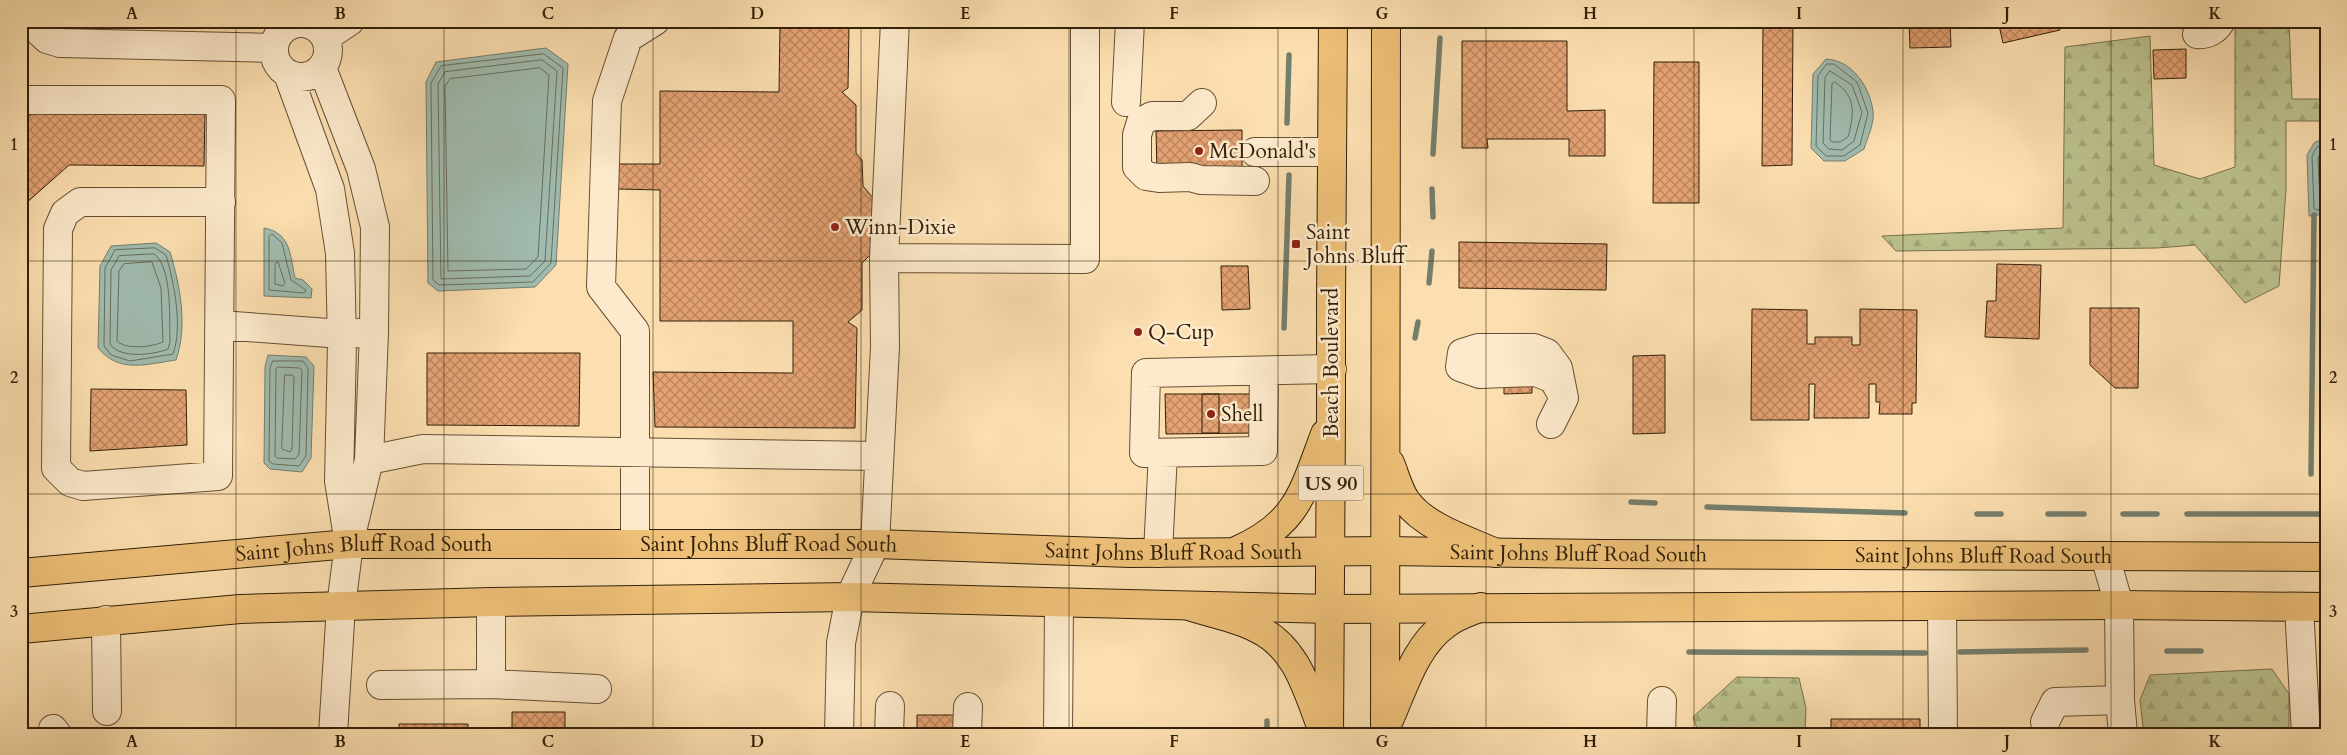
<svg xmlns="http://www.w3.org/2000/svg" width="2347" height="755" font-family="Cardo,serif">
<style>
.forest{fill:url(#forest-firs);stroke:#76714c}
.water{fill:#a0bcb0;stroke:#747e6d}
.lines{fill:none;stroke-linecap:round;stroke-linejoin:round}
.shore{stroke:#686e5c;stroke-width:1}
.stream{stroke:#747e6d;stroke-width:5.5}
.building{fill:url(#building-cross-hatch);stroke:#312009}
.minor-casing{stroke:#645033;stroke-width:30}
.major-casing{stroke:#312009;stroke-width:30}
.highway-casing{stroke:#312009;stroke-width:30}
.minor{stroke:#fdeacc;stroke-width:28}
.major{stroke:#eec078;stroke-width:28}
.highway{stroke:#eec078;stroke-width:28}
.grid{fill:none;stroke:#312009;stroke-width:1;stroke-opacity:0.55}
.poi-dot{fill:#8f2418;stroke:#fdeacc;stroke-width:2}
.labels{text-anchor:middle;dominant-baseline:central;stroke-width:5;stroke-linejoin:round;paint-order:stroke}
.shield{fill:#fdeacc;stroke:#6e5d44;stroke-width:1}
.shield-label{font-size:20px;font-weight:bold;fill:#312009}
.poi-label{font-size:21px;fill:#312009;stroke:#fdeacc;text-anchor:start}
.street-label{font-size:21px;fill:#312009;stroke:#fdeacc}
.neatline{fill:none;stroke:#312009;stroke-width:2}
.grid-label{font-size:16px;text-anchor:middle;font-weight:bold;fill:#312009}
</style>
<defs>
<pattern id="forest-firs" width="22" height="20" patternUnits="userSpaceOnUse" patternTransform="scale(1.25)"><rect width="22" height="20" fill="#bcc28e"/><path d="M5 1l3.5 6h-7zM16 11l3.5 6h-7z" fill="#a2a679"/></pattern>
<pattern id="building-cross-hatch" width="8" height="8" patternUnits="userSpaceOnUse" patternTransform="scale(1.25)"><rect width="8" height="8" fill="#e5a273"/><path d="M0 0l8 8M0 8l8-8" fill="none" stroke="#ba845d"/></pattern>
</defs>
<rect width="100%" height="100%" fill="#fcdfb0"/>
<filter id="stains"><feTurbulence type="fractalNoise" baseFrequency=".004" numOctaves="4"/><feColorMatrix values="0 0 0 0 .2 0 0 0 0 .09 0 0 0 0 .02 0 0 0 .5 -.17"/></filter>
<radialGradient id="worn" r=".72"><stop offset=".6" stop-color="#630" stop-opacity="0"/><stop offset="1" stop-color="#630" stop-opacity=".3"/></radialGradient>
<path class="forest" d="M2235 21H2289L2292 99H2326V121H2286V190L2279 286 2245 303 2195 245 2157 248 1896 251 1882 236 2063 228 2065 47 2150 36 2154 165 2200 179 2235 167Z
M2272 669 2289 694V734H2144L2140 700 2150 675Z
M1737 677 1799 678 1806 708 1805 734H1699L1693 717Z"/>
<path class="water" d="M546 48 568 64 556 265 535 287 438 291 428 283 426 82 436 62Z
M1826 59C1852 60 1870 87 1873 111 1875 122 1867 139 1864 149L1845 161H1824L1811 148 1813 74Z
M2326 137V214L2309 216 2307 155 2314 143Z
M264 228C291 233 290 255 295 278L303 280 312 289 311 298 264 296Z
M156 243 170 252C180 285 188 326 176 360 147 364 120 374 98 348L100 266 111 246Z
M268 355 306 357 314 366 311 458 302 472 270 469 264 463 265 367Z"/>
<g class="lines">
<path class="shore" d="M544 54 563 68 551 263 533 282 439 285 433 280 431 83 441 66Z
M542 60 557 71 545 261 530 276 441 279 438 84 445 72Z
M1827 64H1834L1857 82 1868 113 1860 145 1844 156H1826L1816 146 1818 76Z
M540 68 549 75 538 257 526 269 448 271 445 86 450 79Z
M1830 71 1852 85 1862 112 1854 141 1842 150 1829 149 1823 143 1825 78Z
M1835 82C1857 97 1854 114 1848 137L1840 142H1832L1830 140 1832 84Z
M2326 143 2317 147 2312 156 2314 208 2316 210 2326 209
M2326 150 2321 152 2318 158 2320 201 2326 203
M272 234 282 243 291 280 306 290 304 293 269 290V237Z
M155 248 166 255C174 283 183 326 173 354L130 361 111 355 104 346 105 268 115 250Z
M154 254C173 267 169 321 170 342L168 349C153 355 120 359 110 344L111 270 119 256Z
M152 262 161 288 163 342C152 347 126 350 117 341L119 271 124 264Z
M278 262 285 283 283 286 275 284V264Z
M273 361H303L308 368 306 456 299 466 273 464 269 461 270 368Z
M278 367 300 368 302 370 299 454 295 459 277 458 275 456 276 369Z
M285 375H292L294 377 292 449 290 452 282 449Z"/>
<path class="stream" d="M1287 123 1289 55
M1433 154 1440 38
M1432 189 1433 217
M1429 283 1432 251
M1284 328 1289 175
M1415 338 1418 322
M2311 474 2314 215
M1631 502 1655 503
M1707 507 1905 513
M1977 514H2001
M2048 514H2084
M2123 514H2157
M2187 514H2326
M2167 651H2201
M1689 652 1925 653
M1960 652 2086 650
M1267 721V734"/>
</g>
<path class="building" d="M1763 21H1793L1792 165 1762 166Z
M1909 21H1950L1951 47 1910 48Z
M1998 21H2058L2060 30 2003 43Z
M780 24 849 26 848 88 842 92 856 105V153L862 160 863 186 873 198 872 253 862 263V310L848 322 857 328 855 428 655 427 653 372 793 373V321H660V190L618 189 617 164H660V91L779 92Z
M1462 41H1567V111L1605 110V156H1569V139H1487L1488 148H1462Z
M2186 49V78L2154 79 2153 50Z
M1654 62H1699V203H1653Z
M205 110 204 166 69 165 24 205 26 477H21V124L34 112Z
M1242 130V170L1157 171 1156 131Z
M1459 242 1607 244 1606 290 1459 288Z
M1997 264 2041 265 2039 339 1985 337 1987 301H1996Z
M1221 266H1248L1250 309 1222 310Z
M2090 308H2139L2138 388H2115L2090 365Z
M1752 309 1807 310V344H1815V337H1852V345H1860V309L1917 310 1916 403H1912V414H1879L1880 402H1876V384H1869V418H1814L1815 384H1809V420H1751Z
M427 353H580L579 426 427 425Z
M1665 355V433L1633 434V356Z
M1532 378V393L1504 394V379Z
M91 389 186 390 187 445 90 451Z
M1165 394H1256L1257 433 1166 434Z
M1202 394H1219V433H1202Z
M512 712H565V734H512Z
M917 715H956V734H917Z
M1831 719H1920V734H1831Z
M399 724H468V734H399Z"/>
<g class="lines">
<defs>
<path id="minor" d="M28 21 47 39 60 43 274 48
M274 50a27 27 0 1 1 54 0a27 27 0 1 1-54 0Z
M2197 34C2208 35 2216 30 2221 21
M326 37 350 21
M322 68 361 169 375 227 374 332 369 460 349 544 341 606 333 734
M288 74 330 189 340 253 342 343 339 481 347 531
M21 100H221L218 476 83 486 70 482 56 468 58 229 65 213 80 202H221
M1126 102 1130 21
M1202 103 1188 116H1152L1141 122 1137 135V167L1146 176 1159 178 1190 177 1201 180 1255 181
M1255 152H1332
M884 258 1085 259V21
M220 325 342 334 360 333
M1264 371 1263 451 1144 453 1146 373 1332 369
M1551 424 1564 398 1558 368 1547 353 1534 348H1478L1462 353 1460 367 1480 374 1536 372 1553 379 1564 398
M369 460 423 449 878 456
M635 544V331L601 287 607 101 628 38 655 21
M1158 553 1163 453
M2105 556 2119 605 2120 700 2123 734
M491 602V684
M1942 606 1943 734
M2299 607 2306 734
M106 620 107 711
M381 685 491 684 597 689
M2045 722 2055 702 2120 700
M53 729 57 734
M839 734 841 643 850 597 875 544 885 347 884 258 895 21
M889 734 890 706
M967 734 968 707
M1058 734 1059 603
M1661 734 1662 701"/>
<g id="major">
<path d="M1331 416V303"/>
<path id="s1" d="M21 573 349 544H875L1130 553 1385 551 1604 554 2326 557"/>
<path d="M21 629 240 609 491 602 850 597 1330 609 2119 605 2326 607"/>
</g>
<path id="highway" d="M1331 303 1333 21
M1390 463C1395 475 1399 492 1407 502 1425 527 1469 541 1496 553
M1236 551C1298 524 1303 492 1325 434
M1192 607C1213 614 1238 618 1258 629 1299 649 1308 694 1324 734
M1389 720C1404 687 1415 646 1446 624 1456 616 1470 612 1481 607
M1329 734 1331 416
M1385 734 1386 21"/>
</defs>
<use href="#minor" class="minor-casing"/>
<use href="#major" class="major-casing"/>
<use href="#highway" class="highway-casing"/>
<use href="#minor" class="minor"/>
<use href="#major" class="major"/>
<use href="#highway" class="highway"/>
</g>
<path class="grid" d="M236 21V734M444 21V734M653 21V734M861 21V734M1069 21V734M1278 21V734M1486 21V734M1694 21V734M1903 21V734M2111 21V734M21 261H2326M21 494H2326"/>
<g class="poi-dot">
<circle cx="1199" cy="151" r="5"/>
<circle cx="835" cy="227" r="5"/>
<rect x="1291" y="239" width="10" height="10" rx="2.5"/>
<circle cx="1138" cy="332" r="5"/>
<circle cx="1211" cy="414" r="5"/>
</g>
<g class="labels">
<rect class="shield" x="1298.5" y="465.5" width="65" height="35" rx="4"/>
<g class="shield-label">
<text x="1331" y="483">US 90</text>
</g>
<g class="poi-label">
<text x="1209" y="151">McDonald's</text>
<text x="845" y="227">Winn-Dixie</text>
<text x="1306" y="232">Saint<tspan x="1306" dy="24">Johns Bluff</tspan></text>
<text x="1148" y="332">Q-Cup</text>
<text x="1221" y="414">Shell</text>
</g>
<g class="street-label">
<text transform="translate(1331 363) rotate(-90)">Beach Boulevard</text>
<text stroke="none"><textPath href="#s1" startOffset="749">Saint Johns Bluff Road South</textPath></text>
<text stroke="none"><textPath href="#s1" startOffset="344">Saint Johns Bluff Road South</textPath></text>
<text stroke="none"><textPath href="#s1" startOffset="1154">Saint Johns Bluff Road South</textPath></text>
<text stroke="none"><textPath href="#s1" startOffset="1559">Saint Johns Bluff Road South</textPath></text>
<text stroke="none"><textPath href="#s1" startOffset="1964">Saint Johns Bluff Road South</textPath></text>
</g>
</g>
<rect width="2347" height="755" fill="none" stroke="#fcdfb0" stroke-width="55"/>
<rect x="28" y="28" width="2292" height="700" class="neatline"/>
<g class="grid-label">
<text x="132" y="19">A</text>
<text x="340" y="19">B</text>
<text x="548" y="19">C</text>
<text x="757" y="19">D</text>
<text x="965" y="19">E</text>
<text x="1174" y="19">F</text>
<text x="1382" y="19">G</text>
<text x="1590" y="19">H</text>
<text x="1799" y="19">I</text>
<text x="2007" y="19">J</text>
<text x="2215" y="19">K</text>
<text x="14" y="150">1</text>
<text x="2333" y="150">1</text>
<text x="14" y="383">2</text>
<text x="2333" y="383">2</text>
<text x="14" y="617">3</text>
<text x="2333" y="617">3</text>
<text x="132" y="747">A</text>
<text x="340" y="747">B</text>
<text x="548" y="747">C</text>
<text x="757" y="747">D</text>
<text x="965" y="747">E</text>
<text x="1174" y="747">F</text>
<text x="1382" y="747">G</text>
<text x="1590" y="747">H</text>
<text x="1799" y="747">I</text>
<text x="2007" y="747">J</text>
<text x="2215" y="747">K</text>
</g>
<rect width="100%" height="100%" filter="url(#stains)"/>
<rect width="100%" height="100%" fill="url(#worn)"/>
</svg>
